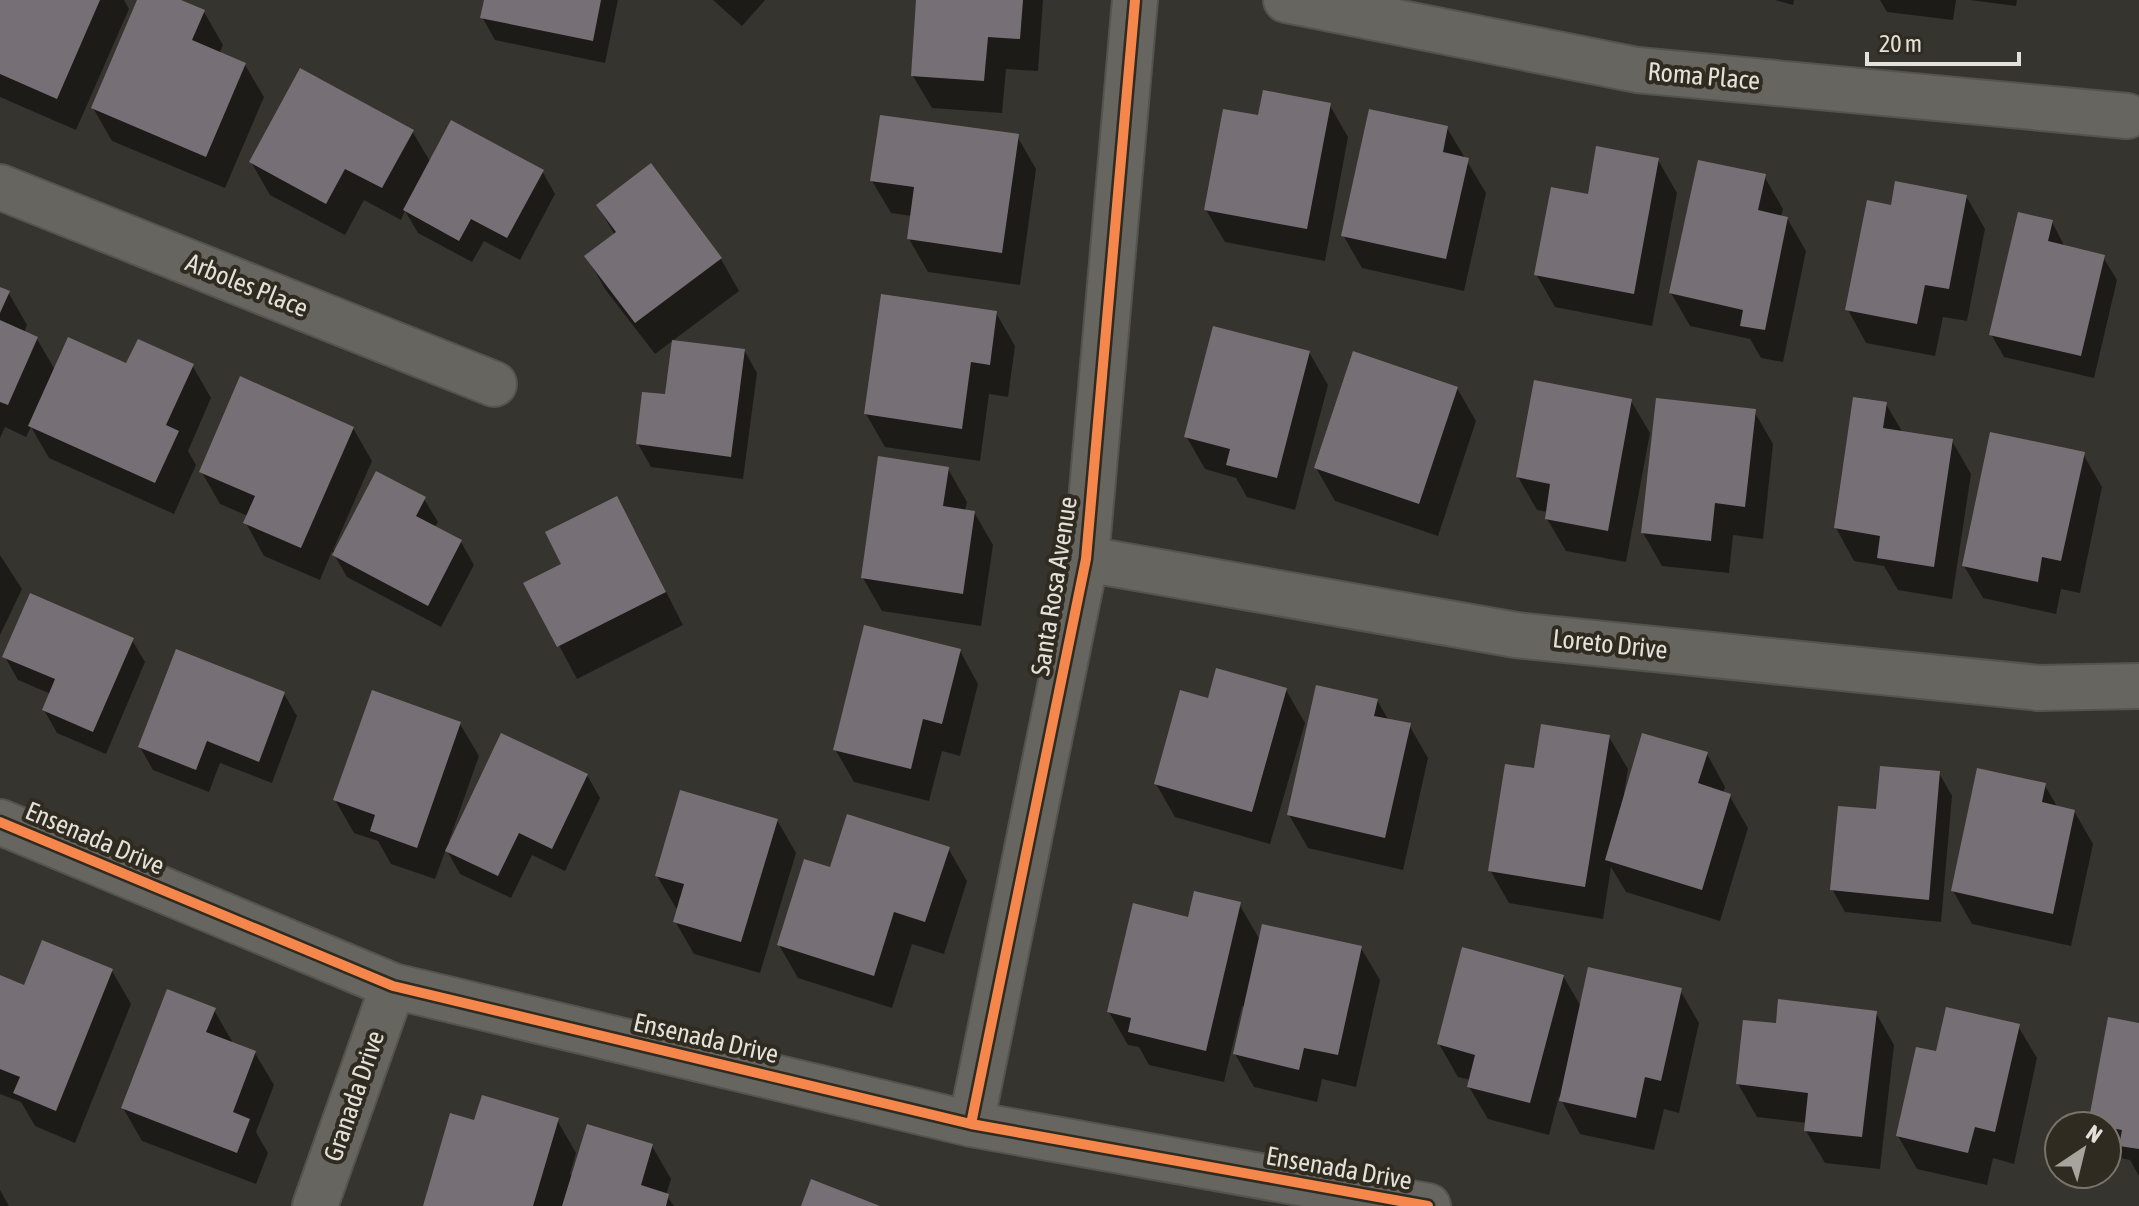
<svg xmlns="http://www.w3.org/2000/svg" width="2139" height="1206" font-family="'Asap Condensed',sans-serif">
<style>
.shadow{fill:#0007}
.building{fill:#776f76}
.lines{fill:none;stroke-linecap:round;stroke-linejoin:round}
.minor-casing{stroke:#55534d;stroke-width:48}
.minor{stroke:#67655f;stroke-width:44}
.cycleway-casing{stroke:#302b20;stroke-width:15}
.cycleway{stroke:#f5874c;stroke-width:10}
.labels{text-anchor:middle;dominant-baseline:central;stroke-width:8;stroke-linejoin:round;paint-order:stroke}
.street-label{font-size:26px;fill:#e4e1da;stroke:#302b20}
</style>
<rect width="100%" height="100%" fill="#36342e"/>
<path class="shadow" d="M0 0H124L129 9 76 130 0 97Z
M139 0H176L204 12 223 45 219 54 245 65 264 97 225 188 112 141 93 108Z
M486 0H618L605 63 495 40 482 17Z
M713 0H765L742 26Z
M918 0H1043L1038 71 1006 69 1002 113 932 108 913 76Z
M1775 0H1794L1793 5Z
M1880 0H1956L1953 20 1887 12Z
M1970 0H2017L2016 6Z
M1329 104 1348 137 1325 261 1225 242 1206 210Z
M1447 128 1486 193 1464 291 1362 268 1343 235Z
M412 131 431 163 542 171 555 194 520 260 484 241 472 262 418 233 405 211 401 220 364 200 345 235 270 195 251 162Z
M1017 136 1036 169 1020 285 928 272 909 239 912 216 891 213 872 181Z
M1658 160 1677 193 1652 326 1555 307 1536 274 1590 197Z
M1764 176 1783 209 1781 217 1787 218 1806 251 1783 362 1761 358 1750 339 1690 326 1671 293Z
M1966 196 1985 229 1967 321 1943 317 1935 356 1866 343 1848 310 1892 207Z
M598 206 721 259 739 291 655 354 605 289 587 257 615 235Z
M2052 222 2065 247 2103 257 2117 280 2094 378 2004 357 1991 334Z
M0 289 8 292 27 325 24 333 37 339 55 370 192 365 211 398 188 451 196 465 174 514 49 458 31 427 26 437 5 427 0 438Z
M996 313 1015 346 1008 397 989 394 980 461 885 447 866 414Z
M744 350 757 373 743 479 651 467 638 444 667 396Z
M1309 352 1328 385 1295 510 1247 497 1236 478 1205 469 1186 436Z
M1457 388 1476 421 1438 536 1335 501 1316 468Z
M1631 401 1650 433 1626 562 1566 551 1547 519 1548 512 1537 510 1518 477Z
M1886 404 1903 433 1952 441 1971 474 1952 599 1898 590 1884 566 1854 561 1836 528Z
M1754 411 1773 444 1763 539 1733 535 1729 573 1662 566 1643 533Z
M353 428 372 461 333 550 336 551 424 499 438 522 434 528 461 542 474 565 441 627 347 577 332 551 320 580 264 556 246 523 248 516 220 504 201 471Z
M2083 454 2102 487 2080 593 2061 589 2056 614 1983 598 1964 566Z
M948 469 967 502 965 511 974 512 993 545 981 626 882 611 863 578Z
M635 531 683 625 577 679 526 584Z
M0 555 22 589 0 635Z
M132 640 145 662 106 754 57 733 44 710 51 694 18 680 5 657Z
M960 651 978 684 960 756 942 751 929 801 854 782 835 749Z
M1286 690 1305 723 1270 844 1175 817 1156 784 1210 701Z
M284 694 297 716 272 783 220 763 209 792 153 770 140 747Z
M1377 700 1389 721 1409 725 1428 758 1403 870 1308 848 1289 815Z
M460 724 479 756 449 841 452 842 587 775 600 798 565 871 532 855 511 898 460 874 446 849 435 879 391 864 378 841 354 833 335 800Z
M1609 737 1628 769 1624 793 1626 794 1707 754 1725 787 1723 794 1729 795 1748 828 1720 921 1626 892 1611 867 1603 919 1509 903 1490 870 1535 771Z
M1939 773 1952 796 1941 922 1845 912 1832 889Z
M2044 784 2058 808 2074 811 2093 844 2071 946 1972 924 1953 891Z
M777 820 796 853 760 973 694 954 675 921 679 909 676 908 657 876Z
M948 848 967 881 944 954 912 944 892 1008 798 978 779 945 831 870Z
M1239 904 1260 940 1361 948 1380 980 1356 1087 1322 1079 1317 1102 1254 1087 1235 1054 1246 1007 1242 1006 1224 1082 1149 1065 1139 1047 1128 1045 1109 1012 1189 919Z
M112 971 131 1004 75 1143 35 1126 21 1102 0 1094V977L25 988Z
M1563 976 1582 1008 1680 990 1699 1023 1679 1113 1664 1109 1654 1150 1580 1134 1559 1096 1549 1135 1488 1119 1469 1087 1471 1080 1458 1077 1439 1044Z
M214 1010 233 1043 255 1053 274 1085 256 1132 268 1153 256 1184 142 1141 123 1108Z
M1876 1013 1894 1045 1880 1169 1825 1163 1806 1131 1807 1123 1757 1117 1738 1084 1778 1026Z
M2139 1025V1176L2130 1160 2109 1156 2107 1126H2092L2090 1124Z
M2018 1026 2037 1058 2014 1164 1993 1158 1987 1185 1917 1169 1898 1136 1937 1053Z
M557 1120 576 1153 570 1174 574 1176 652 1146 671 1179 666 1195 674 1206H425L475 1123Z
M0 1190 9 1206H0Z"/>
<path class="building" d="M0 0H100L57 99 0 74Z
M137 0H181L205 10 192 40 246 63 206 157 91 108Z
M484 0H601L593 41 480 18Z
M916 0H1023L1020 39 988 37 984 81 911 76Z
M300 68 414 130 382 188 345 169 326 204 249 162Z
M1263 90 1331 103 1307 229 1204 210 1223 109 1258 115Z
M1369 109 1448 126 1443 152 1469 158 1446 259 1341 236Z
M880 115 1019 134 1002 253 907 239 914 187 870 181Z
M451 120 544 170 507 238 471 219 459 241 403 210Z
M1596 146 1659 158 1634 294 1534 275 1551 187 1588 194Z
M1698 160 1766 174 1758 210 1788 217 1765 330 1740 326 1743 310 1669 293Z
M651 163 722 258 635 323 584 256 616 232 596 205Z
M1895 181 1967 195 1949 289 1925 285 1917 324 1845 310 1867 200 1891 205Z
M2018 212 2053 220 2048 241 2105 255 2081 356 1989 335Z
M0 287 10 291 0 313Z
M881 294 997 311 990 365 971 362 962 429 864 414Z
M0 320 38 337 8 405 0 402Z
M1213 326 1310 351 1277 478 1226 465 1230 449 1184 437Z
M68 337 126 363 138 339 194 364 166 425 179 431 155 483 28 426Z
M672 340 745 349 731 457 636 444 642 392 665 394Z
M1353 351 1458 387 1419 504 1314 468Z
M240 376 354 427 301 548 243 523 255 496 199 472Z
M1534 380 1632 399 1608 531 1545 519 1550 484 1516 477Z
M1853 397 1887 402 1883 428 1953 439 1934 567 1877 558 1880 536 1834 528Z
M1656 398 1756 409 1745 507 1715 503 1711 541 1641 533Z
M1990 432 2085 452 2061 561 2042 557 2038 582 1962 566Z
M878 456 949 467 943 506 975 511 963 594 861 578Z
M376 471 426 497 416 516 462 540 428 606 332 555Z
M617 496 666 592 557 647 523 583 561 564 545 532Z
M30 593 134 638 93 732 42 710 55 679 2 657Z
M864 625 961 649 942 724 923 719 911 769 833 750Z
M176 649 285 692 259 762 207 741 196 770 138 747Z
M1216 668 1287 688 1252 812 1154 784 1180 690 1208 698Z
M1316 685 1378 699 1374 716 1411 723 1385 838 1287 815Z
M372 690 461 722 417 848 370 831 375 815 333 800Z
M1541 724 1610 735 1585 887 1488 871 1505 764 1534 768Z
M501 733 588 774 552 849 519 833 498 876 445 851Z
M1642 733 1708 752 1698 783 1731 794 1702 890 1605 860Z
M1880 766 1940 771 1929 900 1830 890 1838 806 1876 809Z
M1977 768 2046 783 2042 802 2075 810 2053 914 1951 891Z
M680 790 778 819 741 942 673 922 684 884 655 876Z
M847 814 950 847 925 922 894 912 874 976 777 945 804 859 830 867Z
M1194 891 1241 902 1206 1051 1128 1032 1131 1018 1107 1012 1133 903 1188 917Z
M1262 924 1362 946 1338 1055 1304 1048 1299 1070 1233 1054Z
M42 940 113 969 56 1111 13 1093 20 1077 0 1069V975L24 985Z
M1462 947 1564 975 1530 1103 1467 1087 1475 1055 1437 1044Z
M1588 967 1682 988 1661 1081 1645 1077 1636 1118 1559 1101Z
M167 989 216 1008 206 1032 256 1051 233 1112 250 1119 237 1153 121 1108Z
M1778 999 1877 1011 1862 1137 1804 1131 1808 1093 1736 1084 1743 1020 1776 1023Z
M1946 1007 2020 1024 1995 1132 1975 1127 1968 1153 1896 1136 1916 1047 1936 1051Z
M2108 1017 2139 1023V1149L2119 1146 2122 1130 2088 1124Z
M482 1095 559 1118 533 1206H423L450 1113 474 1120Z
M587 1124 653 1144 641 1185 669 1194 666 1206H562Z
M811 1179 880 1206H801Z"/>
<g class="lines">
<defs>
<path id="minor" d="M1286 0 1637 70 2127 116
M0 187 494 384
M1086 559 1516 635 2039 688 2139 686
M0 822 393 986 971 1124 1428 1206
M971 1124 1086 559 1135 0
M315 1206 393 986"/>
</defs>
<use href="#minor" class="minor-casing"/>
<use href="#minor" class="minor"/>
<defs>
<path id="cycleway" d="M0 822 393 986 971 1124 1428 1206
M971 1124 1086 559 1135 0"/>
</defs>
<use href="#cycleway" class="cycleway-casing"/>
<use href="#cycleway" class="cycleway"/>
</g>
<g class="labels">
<g class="street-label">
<text transform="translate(1704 76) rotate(5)">Roma Place</text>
<text transform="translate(247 285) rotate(22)">Arboles Place</text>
<text transform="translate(1054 586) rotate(-81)">Santa Rosa Avenue</text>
<text transform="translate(1610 644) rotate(6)">Loreto Drive</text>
<text transform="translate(95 838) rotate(23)">Ensenada Drive</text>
<text transform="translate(706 1038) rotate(13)">Ensenada Drive</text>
<text transform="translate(354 1096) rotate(-71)">Granada Drive</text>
<text transform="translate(1339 1168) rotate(10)">Ensenada Drive</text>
</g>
</g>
<g transform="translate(2083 1150) rotate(35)"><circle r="38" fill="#302b20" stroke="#78746a" stroke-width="2"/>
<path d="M0-6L14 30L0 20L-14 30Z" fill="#a7a49e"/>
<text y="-12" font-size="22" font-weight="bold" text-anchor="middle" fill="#e4e1da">N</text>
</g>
<path d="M1867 52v12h152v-12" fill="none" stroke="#e4e1da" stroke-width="4"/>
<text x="1879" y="52" font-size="24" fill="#e4e1da" stroke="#302b20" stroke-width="6" paint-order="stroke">20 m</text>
</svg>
